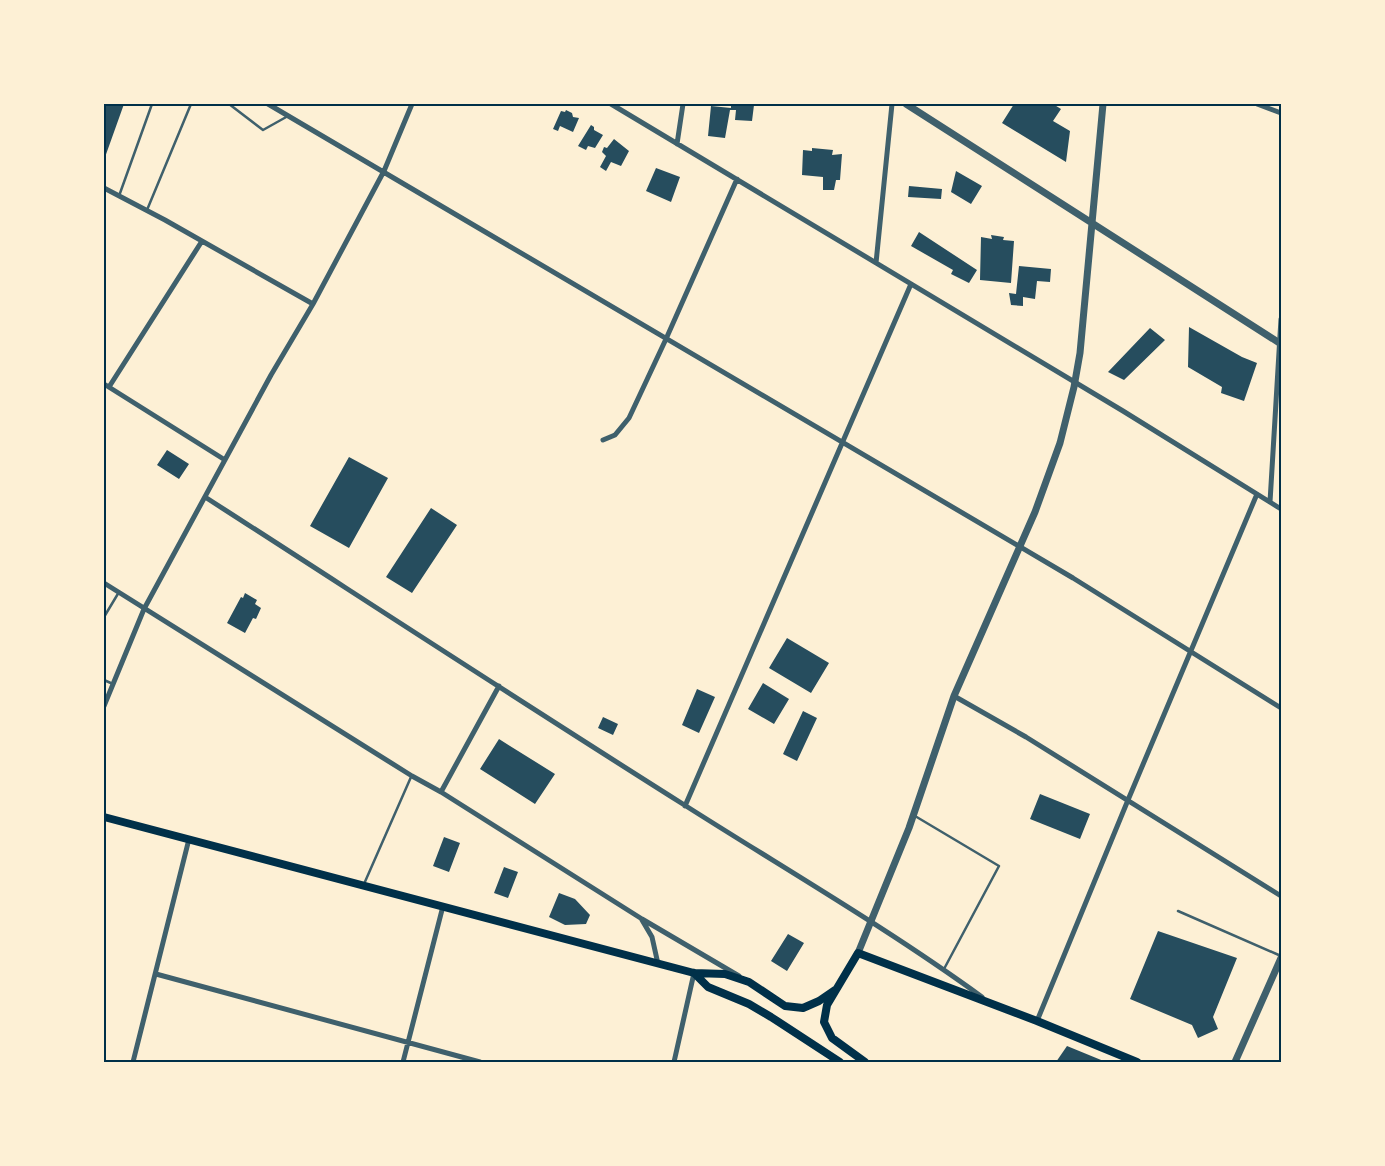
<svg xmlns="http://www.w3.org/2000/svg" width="1385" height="1166" font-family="Cabin,sans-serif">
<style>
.building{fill:#264d5e}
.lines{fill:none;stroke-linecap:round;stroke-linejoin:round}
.service{stroke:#3f606c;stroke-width:2.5}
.minor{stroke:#3f606c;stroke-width:5}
.tertiary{stroke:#3f606c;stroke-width:7}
.secondary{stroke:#003049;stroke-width:8}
.neatline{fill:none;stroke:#003049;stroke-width:2}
</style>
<rect width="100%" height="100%" fill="#fdf0d5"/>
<path class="building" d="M104 104H124L104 160Z
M731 104 754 105 752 121 735 120 736 110H730L725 138 708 136 711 106 731 108Z
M1014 104H1053L1061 109 1053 121 1070 131 1066 162 1002 123Z
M566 110 572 113 573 117 579 118 573 132 560 126 558 131 553 129 561 111 565 112Z
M591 125 594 127V130L603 135 595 148 588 146 586 150 578 146Z
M614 139 629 151 621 166 611 162 606 171 600 167 606 156 602 152 604 147 607 148Z
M812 148 833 150 832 155 842 154 840 180H836L834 190H823V177L802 175 803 150 812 151Z
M656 168 680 177 671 202 646 191Z
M956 171 982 186 971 204 951 192Z
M909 186 942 189 941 199 908 197Z
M919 232 977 270 969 283 951 274 953 270 911 246Z
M991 235 1004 237 1003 240 1014 241 1011 283 980 280 981 237 992 239Z
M1019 266 1051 269 1050 282 1037 281 1035 299 1023 297V306L1011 305 1009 293 1016 294Z
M1189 327 1242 357 1257 363 1244 401 1221 393 1222 387 1188 367Z
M1150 328 1165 340 1124 380 1108 372Z
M167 450 189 464 179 479 157 465Z
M349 457 388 478 349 548 310 526Z
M431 508 457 525 412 593 386 577Z
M245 593 257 600 255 604 261 608 256 619 253 618 245 633 227 623 241 597 243 598Z
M787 638 829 663 811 693 769 668Z
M763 683 789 699 774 724 748 709Z
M697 689 715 697 699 733 682 725Z
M803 711 817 718 797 761 783 754Z
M603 717 618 724 613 735 598 728Z
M499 739 555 774 535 804 480 769Z
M1040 794 1090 814 1080 839 1030 819Z
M444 837 460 843 449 872 433 866Z
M504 867 518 872 508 898 494 893Z
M559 893 575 899 590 915 586 924 565 925 549 917Z
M1158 931 1237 958 1213 1017 1218 1029 1198 1038 1192 1025 1130 999Z
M788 934 804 943 787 971 771 961Z
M1067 1046 1106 1062H1056Z"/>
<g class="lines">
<path class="service" d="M229 104 263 130 288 116
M119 196 152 104
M147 210 191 104
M104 617 119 592
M104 680 113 684
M915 816 999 866 944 969
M364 884 411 777
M1178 911 1281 956"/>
<path class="minor" d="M268 104 1073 578 1281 708
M611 104 1123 411 1281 509
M1257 104 1281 113
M677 144 683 104
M104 188 165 220 313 304
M876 263 892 104
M104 384 225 460
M109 387 202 241
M603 440 615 435 629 418 666 339 737 179
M205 497C365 600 524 704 686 806 785 869 887 928 982 997
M1270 502 1281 319
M104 583 412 776 441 792 642 919 739 976
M954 696 1026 737 1281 896
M104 706 144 609 271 375 313 304 384 171 412 104
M441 792 499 686
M685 806 911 284
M642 920 652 937 658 964
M156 974 480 1062
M1037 1021 1128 800 1257 494
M133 1062 189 839
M403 1062 443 906
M674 1062 694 973"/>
<path class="tertiary" d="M906 104 1281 344
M858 953 909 828 954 696 1035 512 1060 443 1074 387 1080 353 1103 104
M1235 1062 1281 958"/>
<path class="secondary" d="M104 817 694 973 725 974 749 982 785 1006 803 1008 819 1001 835 990
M694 973 708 987 749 1004 771 1017 840 1062
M865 1062 832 1038 824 1022 827 1005 858 953 1037 1021 1137 1062"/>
</g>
<rect width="1385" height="1166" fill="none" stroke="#fdf0d5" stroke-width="210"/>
<rect x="105" y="105" width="1175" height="956" class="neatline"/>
</svg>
